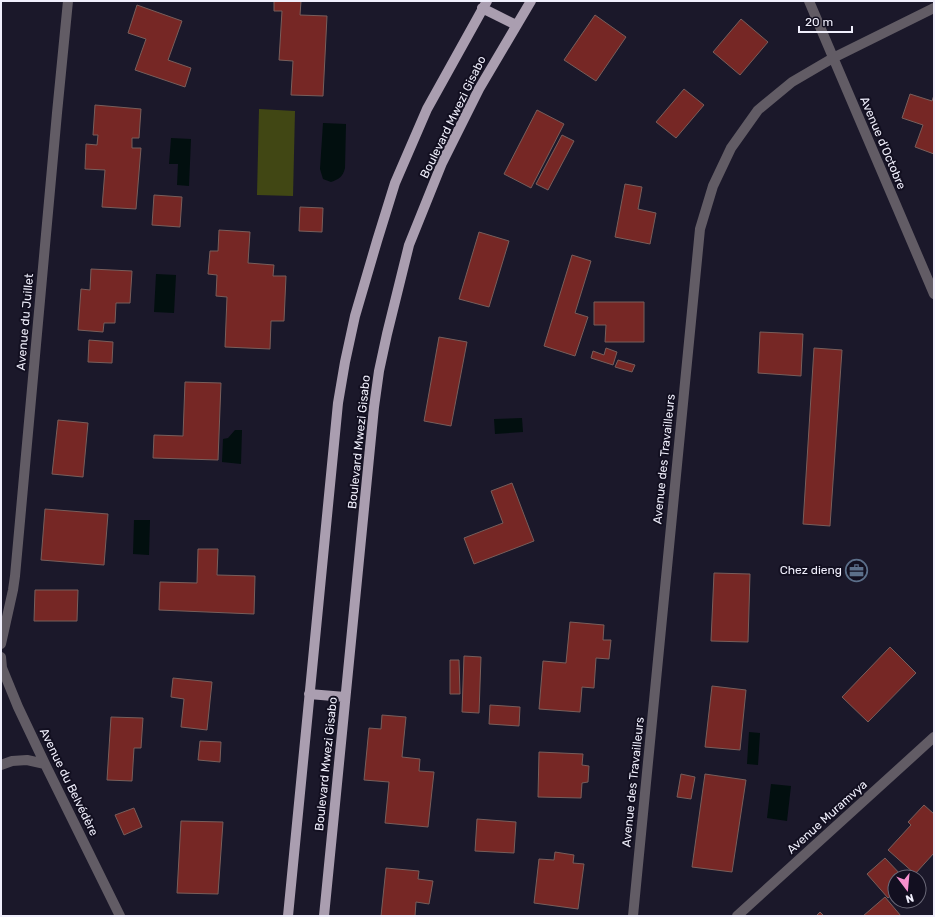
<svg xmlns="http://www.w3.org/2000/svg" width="935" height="917" font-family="Rubik,sans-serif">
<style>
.green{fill:#414714}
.water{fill:#020f0f}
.building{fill:#762725;stroke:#785e5b}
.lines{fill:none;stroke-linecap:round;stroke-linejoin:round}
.minor{stroke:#625c65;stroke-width:10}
.major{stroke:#aa9eb0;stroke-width:10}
.labels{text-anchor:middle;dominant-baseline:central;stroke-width:4;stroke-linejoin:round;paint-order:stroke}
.street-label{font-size:12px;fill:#f0effc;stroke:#120f20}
.poi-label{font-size:12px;fill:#f0effc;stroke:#120f20;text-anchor:end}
</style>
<rect width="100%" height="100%" fill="#1b182a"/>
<path class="green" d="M259 109 295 111 293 196 257 195Z"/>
<path class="water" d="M323 123 346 124 345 168C343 177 339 179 331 182L323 179 320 169Z
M171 138 191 139 189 186 177 185 178 164H169Z
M156 274 176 275 174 313 154 312Z
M522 418 523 432 495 434 494 419Z
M235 430H242L241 464 222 462 223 439 228 438Z
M134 520H150L149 555 133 554Z
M749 732 760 733 758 765 747 764Z
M771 784 791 786 787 821 767 818Z"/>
<path class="building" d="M274 1H301L300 15 327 16 323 96 291 95 293 61 279 60 282 11H274Z
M137 5 182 21 168 60 191 68 185 87 135 70 146 39 128 33Z
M595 15 626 37 596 81 564 60Z
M741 19 768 42 740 75 713 52Z
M684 89 704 105 676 138 656 122Z
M910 94 932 101 934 95V154L915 147 923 125 902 118Z
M95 105 141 109 139 138H132V148H141L136 209 102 207 105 170 85 169 86 144 97 145 98 135H93Z
M537 110 564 124 531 188 504 174Z
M562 135 574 141 548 190 536 184Z
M625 184 642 187 638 209 656 213 650 244 615 237Z
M154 195 182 197 180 227 152 225Z
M300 207 323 208 322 232 299 231Z
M219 230 250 232 248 263 274 265 273 276H286L284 321H271L270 349 225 347 227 297 216 296 217 275 208 274 210 251H218Z
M479 232 509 241 489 307 459 299Z
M572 255 591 261 575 313 588 317 575 356 544 346Z
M91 269 132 271 130 303H116L115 323H104L103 332 78 330 81 289 90 290Z
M594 302H644V342H605L606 325H594Z
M760 332 803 334 801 376 758 373Z
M439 337 467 342 451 426 424 421Z
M89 340 113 342 112 363 88 362Z
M606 348 617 352 613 365 591 358 593 351 604 355Z
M814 348 842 350 830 526 803 524Z
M618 360 635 365 632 372 615 367Z
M185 382 221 383 218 460 153 458 154 435 183 436Z
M58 420 88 423 83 477 52 474Z
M512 483 534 541 474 564 464 538 503 523 491 491Z
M45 509 108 514 104 565 41 560Z
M198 549H218L217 575 255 576 254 614 159 610 160 582 197 583Z
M714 573 750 574 748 642 711 641Z
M35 590H78L77 621H34Z
M570 622 604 625 603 640H611L609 659 596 658 594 688 582 687 580 712 539 709 543 661 566 663Z
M890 647 916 673 868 722 842 697Z
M464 656 481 657 479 713 462 712Z
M450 660H459L460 694H450Z
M173 678 212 682 207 730 181 727 184 699 171 697Z
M712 686 746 690 740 750 705 747Z
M490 705 520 707 519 726 489 724Z
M382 715 406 717 402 757 420 759 419 771 434 772 428 827 385 823 389 782 364 780 369 728 381 729Z
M111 717 143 718 141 748H134L132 781 107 780Z
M200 741 221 742 220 762 198 760Z
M539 752 583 754 582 765 589 766 588 782 582 783 581 798 538 797Z
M681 774 695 777 691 799 677 797Z
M705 774 746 780 732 872 692 867Z
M924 805 934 814V853L915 874 888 850 911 825 908 822Z
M134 808 142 827 124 835 115 815Z
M477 819 516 822 514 853 475 851Z
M181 821 223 822 218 894 177 893Z
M555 852 574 855 573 863 584 864 578 909 534 903 539 859 554 860Z
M885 858 903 877H895V892L888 898 867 874Z
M386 868 419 871 418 879 433 881 429 904 416 902 415 916H381Z
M885 897 901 916H863Z
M820 912 824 916H816Z"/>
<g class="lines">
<path class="minor" d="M809 1 934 294
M1 644 13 590 15 576 57 113 68 1
M1 657 2 668 18 707 45 764 120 916
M1 765 12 761 27 760 45 764
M633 916 700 229 713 186 731 148 758 110 792 82 833 58 934 8
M737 916 934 737"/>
<path class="major" d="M482 8 516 25
M309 694 345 697
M288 916 338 403 345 362 355 316 377 241 395 183 427 109 487 1
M324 916 374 407 379 371 387 334 409 245 442 163 479 89 531 1"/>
</g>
<defs>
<symbol id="office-ring" viewBox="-11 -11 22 22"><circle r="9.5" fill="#120f20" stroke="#5c6f8a" stroke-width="1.5"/><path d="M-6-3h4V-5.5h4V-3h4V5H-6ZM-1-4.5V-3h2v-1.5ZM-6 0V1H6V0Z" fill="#5c6f8a"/></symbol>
</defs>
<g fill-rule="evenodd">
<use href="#office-ring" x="844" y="558" width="25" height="25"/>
</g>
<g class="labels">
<g class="street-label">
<text transform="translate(453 117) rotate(-64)">Boulevard Mwezi Gisabo</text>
<text transform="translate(883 143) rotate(67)">Avenue d'Octobre</text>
<text transform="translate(25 322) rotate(-85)">Avenue du Juillet</text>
<text transform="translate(359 442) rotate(-84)">Boulevard Mwezi Gisabo</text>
<text transform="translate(664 459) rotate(-84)">Avenue des Travailleurs</text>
<text transform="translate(326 764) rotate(-84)">Boulevard Mwezi Gisabo</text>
<text transform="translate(69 782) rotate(64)">Avenue du Belvédère</text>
<text transform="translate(633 782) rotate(-84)">Avenue des Travailleurs</text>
<text transform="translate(827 817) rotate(-42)">Avenue Muramvya</text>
</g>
<g class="poi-label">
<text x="842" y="570">Chez dieng</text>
</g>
</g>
<rect width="935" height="917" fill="none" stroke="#f0effc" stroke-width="4"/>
<g transform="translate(907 889) rotate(164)"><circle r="19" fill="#120f20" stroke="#6b6978"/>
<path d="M0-3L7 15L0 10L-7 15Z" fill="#f790ce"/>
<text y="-6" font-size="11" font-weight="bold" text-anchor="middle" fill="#f0effc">N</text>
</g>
<path d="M799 26v6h53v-6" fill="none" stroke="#f0effc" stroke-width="2"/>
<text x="805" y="26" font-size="12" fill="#f0effc" stroke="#120f20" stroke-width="3" paint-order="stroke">20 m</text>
</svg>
